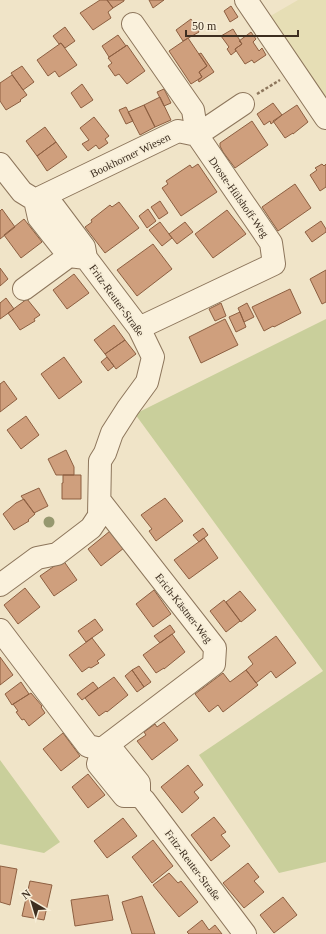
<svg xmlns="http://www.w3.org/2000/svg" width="326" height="934" font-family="Georgia,serif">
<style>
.farmland{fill:#e6deb5}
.green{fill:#c9cf9b}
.building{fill:#cf9f7d;stroke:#8d5f41}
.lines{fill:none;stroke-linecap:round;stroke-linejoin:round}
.minor-casing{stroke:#8d765c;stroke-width:24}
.path{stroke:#8d765c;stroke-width:2.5;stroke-dasharray:3 2;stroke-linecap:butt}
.minor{stroke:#faf1dc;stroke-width:22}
.tree{fill:#96986f}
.labels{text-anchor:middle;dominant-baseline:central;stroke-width:3.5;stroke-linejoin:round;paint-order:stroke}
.street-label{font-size:11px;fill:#3d2e20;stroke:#f7eed8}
</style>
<rect width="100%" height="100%" fill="#f0e4c8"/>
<path class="farmland" d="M298 0H326V104L267 18Z"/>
<path class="green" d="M326 319V862L279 873 199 755 323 671 135 414Z
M0 760 60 842 44 853 0 844Z"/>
<path class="building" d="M100 0H107L113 8 108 12 111 18 93 30 80 13Z
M107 0H124V1L113 8Z
M149 0H164L153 8Z
M231 6 238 17 230 22 224 11Z
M191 19 199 32 183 41 176 30Z
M65 27 75 41 65 48 61 43 59 44 53 36Z
M233 29 242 44 235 49 236 51 231 55 227 49 229 47 221 36Z
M251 32 256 39 253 42 259 51 262 48 266 55 254 63 252 60 245 64 235 49 242 44 239 41Z
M118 35 126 46 109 57 102 46Z
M188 38 207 66 199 72 202 77 191 84 169 51Z
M61 43 77 65 59 77 55 71 48 76 37 60Z
M127 45 145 71 127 84 119 74 115 76 108 66 112 63 108 58Z
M201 53 214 72 199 82 198 80 202 77 199 72 207 66 199 54Z
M22 66 34 82 23 90 11 73Z
M12 75 27 95 20 100 21 101 6 110 0 101V83Z
M82 84 93 100 81 108 71 93Z
M164 89 171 103 164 106 157 92Z
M160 97 171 120 155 127 144 105Z
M273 103 282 115 271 124 270 121 264 125 257 114Z
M144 105 155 127 140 135 128 112Z
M297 105 308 122 293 134V133L285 138 273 121Z
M126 107 133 121 126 124 119 110Z
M94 117 109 136 105 139 108 143 99 149 96 145 88 151 82 144 89 140 80 128Z
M252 121 268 145 235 168 223 152 220 146V143Z
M45 127 56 142 37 156 26 141Z
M56 142 67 157 47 171 37 156Z
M198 164 217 192 181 216 162 188 168 184 166 181 190 165 192 168Z
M322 164 324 166 326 164V187L320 191 310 175 317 170 315 168Z
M295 184 311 208 278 231 262 207Z
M160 201 168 213 159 219 151 207Z
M119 202 139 228 105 253 85 227 92 222 91 220 110 205 112 207Z
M2 209 15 227 0 239V211Z
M148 209 156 221 147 228 139 216Z
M227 210 246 234 213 258 195 234Z
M24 219 42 242 21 258 4 235Z
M321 221 326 229V232L312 242 305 232Z
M160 222 172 238 162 246 149 230Z
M185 222 193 232 177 244 169 234Z
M153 244 172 269 137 296 117 270Z
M0 268 8 279 0 286Z
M326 270V302L322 304 310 279Z
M74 274 89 293 67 309 53 290Z
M290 289 301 313 274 327 273 326 264 331 252 307Z
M6 298 14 309 0 319V303Z
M27 299 40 315 34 319 35 321 20 330 8 313Z
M221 303 226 316 215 321 209 309Z
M247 303 254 317 244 322 238 308Z
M240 312 246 327 236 332 229 317Z
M225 319 238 345 201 363 189 337Z
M114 325 125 340 105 354 94 340Z
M125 340 136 354 116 369 105 354Z
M64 357 82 382 59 399 41 374Z
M107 357 114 366 108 371 101 362Z
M4 381 17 399 0 412V384Z
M26 416 39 435 21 449 7 430Z
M66 450 74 467V475H56L48 459Z
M63 475H81V499H62V483H63Z
M39 488 48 506 34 513 21 496Z
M165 498 183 521 156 541 149 531 152 529 141 515Z
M24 499 35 514 28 520 29 521 14 530 3 514 16 503Z
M203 528 208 535 199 542 193 535Z
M110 531 124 548 101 566 88 549Z
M204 538 218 558 189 579 174 560Z
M63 560 77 580 54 596 40 576Z
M25 588 40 607 18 624 4 605Z
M154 590 171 614 153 627 136 604Z
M240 591 256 610 241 622 226 602Z
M224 600 240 621 226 632 210 611Z
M95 619 103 630 86 642 78 631Z
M170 625 175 632 160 643 154 636Z
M172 634 185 652 164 669V668L156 673 143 655Z
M276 636 296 663 276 678 271 671 256 683 246 670 253 664 248 657Z
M92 638 105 655 97 661 99 663 91 668 89 667 82 672 69 655Z
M0 657 13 675 0 685Z
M139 666 151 682 144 687 132 670Z
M132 670 144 687 137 692 125 676Z
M246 670 258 685 223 712 218 705 209 712 195 694 223 673 230 682Z
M114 677 128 695 107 712 106 711 99 716 85 698Z
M21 682 29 694 12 705 5 694Z
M93 682 98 688 82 700 77 694Z
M31 693 42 706 41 707 45 713 29 726 24 719 22 720 16 712 18 711 13 704Z
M164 722 178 740 152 760 137 741 146 735 144 732 155 724 157 727Z
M63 733 80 756 61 771 43 749Z
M188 765 203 785 194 792 199 798 182 813 161 787Z
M88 774 105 795 88 808 72 787Z
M214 817 226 832 221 835 230 846 211 861 191 835Z
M123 818 137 836 107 858 94 841Z
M153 840 173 866 152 883 132 857Z
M248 863 259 877 254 881 264 892 244 908 223 883Z
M0 866 17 869 10 905 0 902Z
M169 873 178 883 181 881 198 902 179 917 153 885Z
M30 881 52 885 44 920 22 916Z
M108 895 113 920 75 926 71 900Z
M142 896 155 934H132L122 902Z
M283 897 297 915 274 933 260 915Z
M202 920 209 930 215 925 222 934H189L187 932Z"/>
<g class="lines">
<defs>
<path id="minor" d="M246 0 326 118
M133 24 193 110 197 135 271 243 274 264 139 328
M197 135 243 104
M0 164 22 192 35 200 54 207 84 247 86 258 69 256 39 218 35 200
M35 200 178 131 197 135
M24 289 69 256
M100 501 215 648 214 664 102 749
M0 585 37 558 57 554 91 528 99 516 100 461 105 453 112 433 128 408 147 382 153 357 139 328 86 258
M0 630 88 746 114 752 139 783V796H124L98 764 102 749
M139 796 144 800 245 934"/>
</defs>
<use href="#minor" class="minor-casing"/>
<path class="path" d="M257 94 280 80"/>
<use href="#minor" class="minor"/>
</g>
<circle class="tree" cx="49" cy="522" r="5.5"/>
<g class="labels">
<g class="street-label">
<text transform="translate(130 155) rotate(-26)">Bookhorner Wiesen</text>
<text transform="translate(239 197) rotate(55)">Droste-Hülshoff-Weg</text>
<text transform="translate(117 300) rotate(54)">Fritz-Reuter-Straße</text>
<text transform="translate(184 608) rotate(52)">Erich-Kästner-Weg</text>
<text transform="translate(193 865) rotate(53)">Fritz-Reuter-Straße</text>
</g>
</g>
<g transform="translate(32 902) rotate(322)" stroke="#f7eed8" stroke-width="3" paint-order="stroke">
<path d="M0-3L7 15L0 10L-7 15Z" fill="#3d2e20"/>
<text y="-6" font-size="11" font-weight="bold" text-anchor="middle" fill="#3d2e20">N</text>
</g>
<path d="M186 30v6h112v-6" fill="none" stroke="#3d2e20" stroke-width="2"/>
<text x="192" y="30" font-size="12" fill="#3d2e20" stroke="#f7eed8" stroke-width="3" paint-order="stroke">50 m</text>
</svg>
